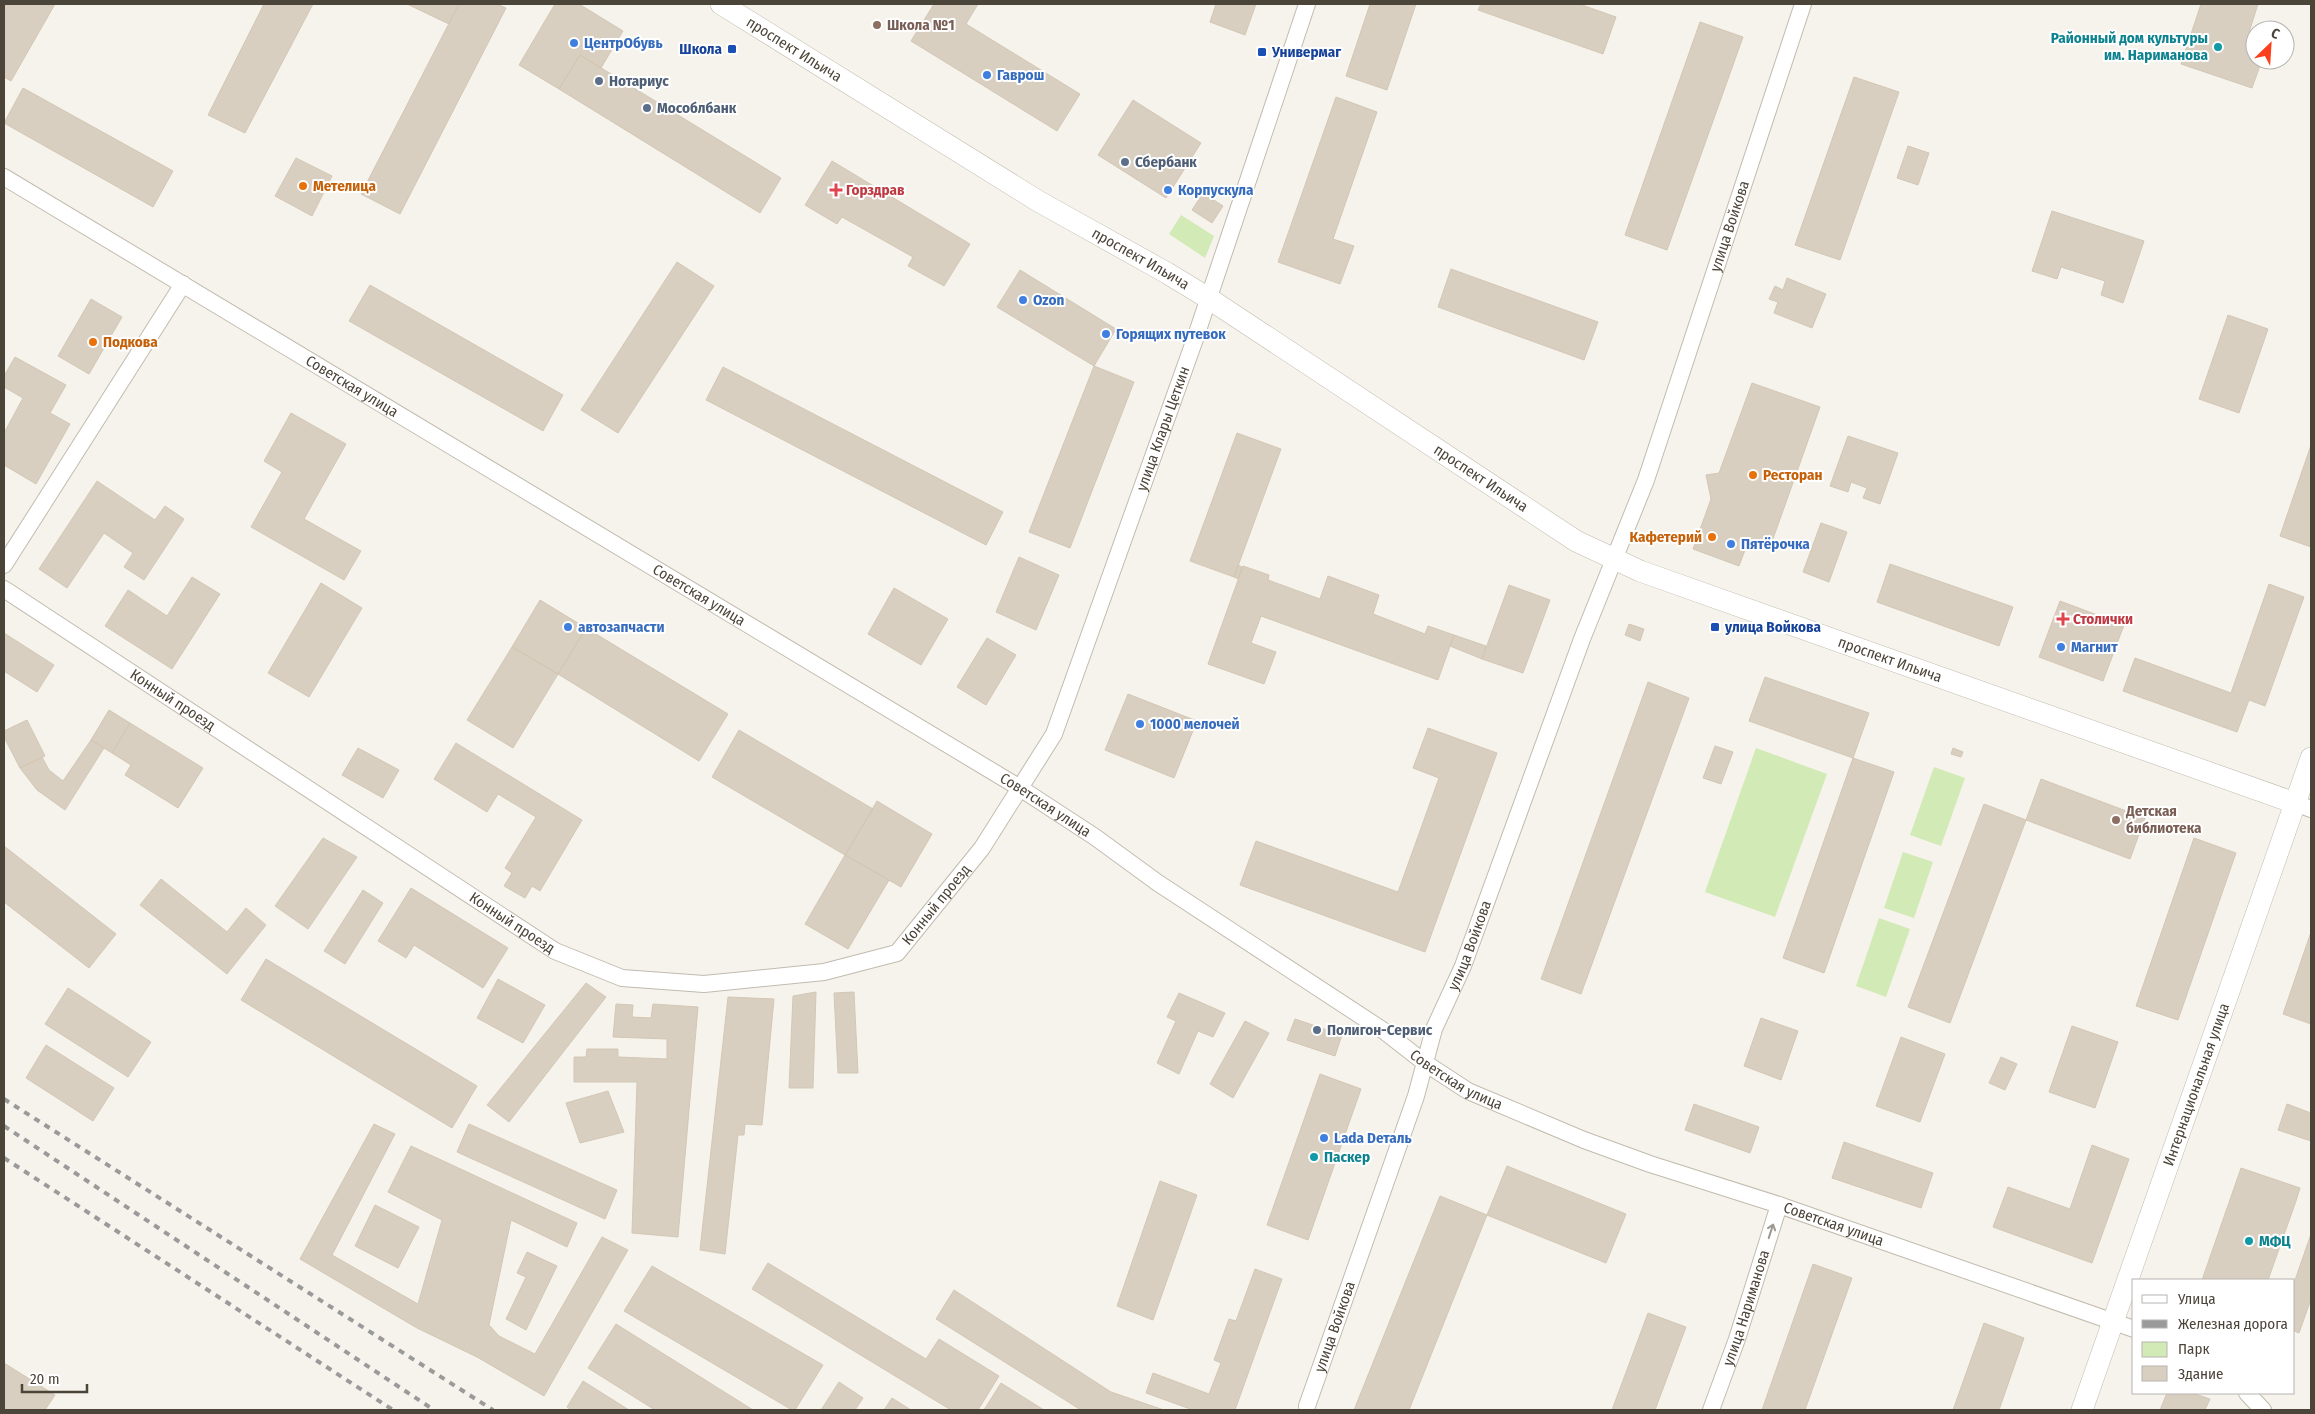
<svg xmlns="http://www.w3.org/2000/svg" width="2315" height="1414" font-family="'Fira Sans Condensed',sans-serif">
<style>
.green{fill:#d2eab5}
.building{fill:#d8cfc1;stroke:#d3c7b4}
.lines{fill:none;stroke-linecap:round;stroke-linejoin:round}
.minor-casing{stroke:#c2bbae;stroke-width:18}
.tertiary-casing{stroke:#c2bbae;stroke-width:22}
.minor{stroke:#fff;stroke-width:16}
.tertiary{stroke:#fff;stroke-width:21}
.rail{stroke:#9a9a9a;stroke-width:4;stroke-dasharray:6 6;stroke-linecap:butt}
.oneway{stroke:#9c9892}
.education-dot{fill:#8d6e63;stroke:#fff;stroke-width:2}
.shop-dot{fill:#3f7fe0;stroke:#fff;stroke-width:2}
.culture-dot{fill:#0f9aa8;stroke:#fff;stroke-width:2}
.transit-dot{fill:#1a4fb4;stroke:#fff;stroke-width:2}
.service-dot{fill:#5c6f8a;stroke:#fff;stroke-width:2}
.food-dot{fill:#e8710a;stroke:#fff;stroke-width:2}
.health-dot{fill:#e0444e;stroke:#fff;stroke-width:2}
.labels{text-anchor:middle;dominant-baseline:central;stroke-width:4;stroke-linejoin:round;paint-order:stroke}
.education-label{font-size:15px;font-weight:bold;fill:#785e54;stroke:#fff;text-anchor:start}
.culture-label{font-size:15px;font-weight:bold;fill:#0d838f;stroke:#fff;text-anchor:start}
.shop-label{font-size:15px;font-weight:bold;fill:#366cbe;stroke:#fff;text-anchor:start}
.transit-label{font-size:15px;font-weight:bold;fill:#164399;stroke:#fff;text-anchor:start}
.street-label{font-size:15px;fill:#4b4439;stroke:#fff}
.service-label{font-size:15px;font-weight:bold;fill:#4e5e75;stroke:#fff;text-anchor:start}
.food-label{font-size:15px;font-weight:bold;fill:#c56008;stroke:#fff;text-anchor:start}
.health-label{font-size:15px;font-weight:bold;fill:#be3a42;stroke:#fff;text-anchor:start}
</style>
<rect width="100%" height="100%" fill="#f6f3ec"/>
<path class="green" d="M1181 215 1214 236 1205 258 1169 234Z
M1756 748 1827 774 1775 917 1705 892Z
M1934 767 1965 778 1941 846 1910 835Z
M1903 852 1933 862 1914 918 1884 908Z
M1879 918 1910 929 1886 997 1856 986Z"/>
<path class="building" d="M6 4H55L11 81 4 77V7Z
M264 4H313L245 133 208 115Z
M407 4H459L449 24Z
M459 4H497L506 8 400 214 361 194Z
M555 4H579L623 31 601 68 580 55 559 89 519 65Z
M934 4H978L966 24 1080 94 1057 131 911 41Z
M1216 4H1256L1245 35 1210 22Z
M1370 4H1416L1387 90 1346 76Z
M1481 4H1579L1616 17 1603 54 1478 10Z
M2201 4H2258L2245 45 2255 49V60H2262L2252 88 2181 64Z
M1700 22 1743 37 1667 250 1625 235Z
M580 55 781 178 760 213 559 89Z
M1854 77 1899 92 1840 260 1795 245Z
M23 88 173 171 153 207 4 123Z
M1336 97 1377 112 1333 239 1354 246 1340 284 1278 262Z
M1133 100 1201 143 1166 198 1098 155Z
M1908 146 1929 153 1918 185 1897 178Z
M296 158 332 176 312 216 275 196Z
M832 161 970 244 944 286 908 266 913 257 842 217 837 224 805 205Z
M1203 193 1223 206 1212 223 1192 210Z
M2052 211 2144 241 2123 303 2101 295 2105 281 2061 267 2057 279 2032 271Z
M677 262 714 286 618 433 581 410Z
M1451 269 1598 322 1584 360 1438 307Z
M1020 270 1116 329 1094 366 997 307Z
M1787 278 1826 294 1812 328 1774 313 1778 302 1769 299 1775 286 1783 290Z
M370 285 563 395 543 431 349 321Z
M91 299 122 317 89 374 58 356Z
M2228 315 2268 329 2239 413 2199 399Z
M15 357 66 385 50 413 70 424 36 484 4 465V433L23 398 4 387V376Z
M1094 366 1134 382 1070 548 1029 532Z
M723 367 1003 512 986 545 706 400Z
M1752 383 1820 407 1769 550 1748 542 1739 566 1693 549 1711 499 1706 475 1719 473Z
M291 413 346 444 304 519 361 551 344 580 251 527 282 472 264 461Z
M1237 433 1281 449 1234 577 1190 561Z
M1848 436 1898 453 1880 504 1863 498 1867 488 1851 482 1848 492 1830 486Z
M2311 445V547L2280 536Z
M97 481 155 520 165 506 184 519 144 580 124 567 133 553 104 533 67 588 39 569Z
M1821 523 1847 532 1829 582 1803 572Z
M1019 557 1059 575 1036 630 996 612Z
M1890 564 2013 607 1999 646 1877 602Z
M1238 565 1242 567 1238 579 1234 577Z
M1243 566 1269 575 1268 580 1320 599 1328 576 1379 595 1373 614 1425 634 1428 626 1454 635 1438 680 1261 616 1251 643 1276 652 1264 684 1208 664Z
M192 577 220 594 172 669 105 626 128 590 167 616Z
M321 583 362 608 309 697 268 673Z
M2269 584 2304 597 2265 706 2249 700 2237 732 2123 691 2135 658 2231 693Z
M1509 585 1550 600 1523 673 1482 659Z
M894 588 948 619 921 665 868 634Z
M540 600 586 628 558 674 512 647Z
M2060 601 2124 625 2103 681 2039 657Z
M1629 624 1644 629 1640 641 1625 635Z
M586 628 728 714 699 761 558 674Z
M4 633 54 665 37 692 4 671Z
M1454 635 1486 646 1482 659 1450 646Z
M987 638 1016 655 986 705 957 687Z
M512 647 558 674 513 748 467 720Z
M1765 677 1869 713 1853 758 1749 721Z
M1648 682 1689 698 1581 994 1541 979Z
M1128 694 1197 721 1174 778 1105 750Z
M109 710 130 723 112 753 91 740Z
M27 720 45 756 20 768 4 737V731Z
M130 723 203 768 178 808 125 775 131 765 112 753Z
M1428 728 1497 753 1425 952 1240 885 1256 841 1398 892 1439 778 1413 768Z
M739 730 873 809 845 855 712 777Z
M91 740 104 748 65 810 37 790 20 768 42 757 49 770 63 781Z
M456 743 582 820 540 891 532 886 525 898 504 886 512 873 505 868 536 817 498 794 487 812 434 779Z
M1715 746 1733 752 1721 784 1703 778Z
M358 748 399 770 383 798 342 775Z
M1953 748 1963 752 1961 757 1951 754Z
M1853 758 1894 772 1824 973 1783 958Z
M2041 779 2145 818 2130 859 2026 820Z
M877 801 932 834 901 887 845 855Z
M1984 804 2026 820 1950 1023 1908 1007Z
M323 838 357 857 308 929 275 906Z
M2194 838 2236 853 2178 1020 2136 1006Z
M4 846 116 934 89 968 4 902Z
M845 855 889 880 848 949 805 924Z
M161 879 227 932 246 908 266 925 227 974 140 905Z
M411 888 508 948 483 988 414 945 406 958 378 941Z
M363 890 383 903 345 964 324 951Z
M2311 932V1024L2283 1014Z
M266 959 477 1086 452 1128 241 1000Z
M498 979 545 1005 523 1043 477 1018Z
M586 983 606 997 509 1122 487 1105Z
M68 988 151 1042 128 1077 45 1024Z
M816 992 813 1088H789L793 996Z
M854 992 858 1073H838L834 993Z
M1179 993 1225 1013 1213 1037 1198 1031 1179 1074 1157 1063 1176 1021 1167 1017Z
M728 997 774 999 762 1125 745 1124 744 1135H738L725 1254 700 1250Z
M616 1004 633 1005 632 1017 651 1018 653 1004 698 1007 678 1237 632 1233 637 1082H574V1057H586L587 1049H618V1057L667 1059V1039L613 1037Z
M1761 1018 1798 1031 1781 1080 1744 1066Z
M1295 1019 1342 1035 1335 1056 1287 1040Z
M1245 1021 1269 1033 1233 1098 1210 1084Z
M2072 1026 2118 1042 2095 1108 2049 1092Z
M1901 1037 1945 1054 1920 1122 1876 1106Z
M46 1045 114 1088 93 1121 26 1078Z
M2001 1057 2017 1064 2005 1090 1989 1083Z
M1320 1074 1361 1089 1308 1240 1267 1225Z
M608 1091 624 1132 580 1143 566 1103Z
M1694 1104 1759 1127 1750 1153 1685 1130Z
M2287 1104 2311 1113V1141L2278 1130Z
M374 1124 395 1134 332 1255 418 1304 442 1220 388 1192 411 1146 577 1223 567 1247 511 1220 489 1325 499 1336 535 1354 602 1237 628 1250 544 1396 477 1357 417 1328 300 1259Z
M469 1124 617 1190 605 1219 457 1152Z
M1844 1142 1933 1173 1921 1208 1832 1178Z
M2092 1145 2129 1159 2092 1263 1993 1227 2008 1187 2070 1209Z
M1507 1166 1626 1214 1606 1263 1487 1215Z
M2241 1168 2300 1188 2296 1201 2268 1280H2202Z
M1160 1181 1197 1195 1153 1320 1117 1306Z
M1440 1196 1487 1215 1409 1410H1354Z
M375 1205 419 1227 398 1268 355 1246Z
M2311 1234V1299L2299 1333 2294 1331V1283Z
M527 1252 557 1266 526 1330 506 1319 526 1277 517 1273Z
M768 1263 926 1359 939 1339 999 1376 978 1410H951L752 1289Z
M1813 1264 1852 1278 1805 1410H1762Z
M652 1266 823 1365 795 1410H792L624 1311Z
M1255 1269 1282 1279 1235 1410H1193L1146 1393 1153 1373 1209 1394 1221 1363 1214 1360 1229 1319 1236 1321Z
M954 1290 1111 1392 1164 1410H1081L936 1319Z
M1648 1313 1686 1327 1655 1410H1612Z
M1984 1323 2024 1338 1999 1410H1953Z
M616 1324 753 1410H655L588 1368Z
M4 1363 55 1395 45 1410H4Z
M583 1381 629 1410H571L567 1407Z
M839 1382 863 1398 855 1410H821Z
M1001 1383 1044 1410H984Z
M2167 1393H2192L2210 1399 2205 1410H2160Z
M892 1398 911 1410H884Z"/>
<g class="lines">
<defs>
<g id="minor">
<path id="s1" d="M4 177 1020 788 1095 837 1158 883 1384 1031 1425 1063 1468 1091 1584 1140 1650 1164 1779 1205 2134 1329"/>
<path d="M4 565 183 284"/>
<path id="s2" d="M4 589 555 951 622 978 704 984 824 972 897 953 982 848 1054 734 1195 339 1307 4"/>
<path d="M2295 803 2311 809"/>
<path d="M2247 1393 2263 1410"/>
<path id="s3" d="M1307 1406 1416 1096 1434 1029 1463 966 1582 639 1646 480 1803 4"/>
<path id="s4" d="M1711 1410 1737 1339 1779 1205"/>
</g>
<g id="tertiary">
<path id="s5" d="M721 4 1038 201 1167 273 1208 298 1576 541 1640 571 2295 803"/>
<path id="s6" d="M2082 1410 2311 758"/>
</g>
</defs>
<use href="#minor" class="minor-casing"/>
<use href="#tertiary" class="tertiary-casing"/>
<use href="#minor" class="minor"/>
<use href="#tertiary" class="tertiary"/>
<path class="rail" d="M4 1099 493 1410
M4 1126 434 1410
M4 1158 393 1410"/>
</g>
<defs><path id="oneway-shaft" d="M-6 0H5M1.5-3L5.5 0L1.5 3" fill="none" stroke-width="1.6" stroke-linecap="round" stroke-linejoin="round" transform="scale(1.25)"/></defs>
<use class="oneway" href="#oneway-shaft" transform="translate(1771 1231) rotate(-72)"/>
<g class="education-dot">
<circle cx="877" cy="25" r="5"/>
<circle cx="2116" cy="820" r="5"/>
</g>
<g class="shop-dot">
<circle cx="574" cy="43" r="5"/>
<circle cx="987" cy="75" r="5"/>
<circle cx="1168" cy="190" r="5"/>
<circle cx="1023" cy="300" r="5"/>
<circle cx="1106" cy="334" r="5"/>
<circle cx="1731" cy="544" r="5"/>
<circle cx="568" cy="627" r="5"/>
<circle cx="2061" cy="647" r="5"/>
<circle cx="1140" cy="724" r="5"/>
<circle cx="1324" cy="1138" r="5"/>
</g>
<g class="culture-dot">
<circle cx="2218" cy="47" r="5"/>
<circle cx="1314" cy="1157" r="5"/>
<circle cx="2249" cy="1241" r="5"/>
</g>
<g class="transit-dot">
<rect x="727" y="44" width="10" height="10" rx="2.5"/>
<rect x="1257" y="47" width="10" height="10" rx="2.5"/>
<rect x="1710" y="622" width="10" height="10" rx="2.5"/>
</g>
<g class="service-dot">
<circle cx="599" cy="81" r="5"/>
<circle cx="647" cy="108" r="5"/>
<circle cx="1125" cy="162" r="5"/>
<circle cx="1317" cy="1030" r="5"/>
</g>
<g class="food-dot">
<circle cx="303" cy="186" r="5"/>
<circle cx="93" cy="342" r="5"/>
<circle cx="1753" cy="475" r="5"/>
<circle cx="1712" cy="537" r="5"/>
</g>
<g class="health-dot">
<path d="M833.5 182.5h5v5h5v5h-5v5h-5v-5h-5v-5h5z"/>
<path d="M2060.5 611.5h5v5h5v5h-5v5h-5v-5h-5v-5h5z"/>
</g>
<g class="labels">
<g class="education-label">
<text x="887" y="25">Школа №1</text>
<text x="2126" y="811">Детская<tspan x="2126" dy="17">библиотека</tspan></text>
</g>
<g class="culture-label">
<text x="2208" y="38" text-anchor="end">Районный дом культуры<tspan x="2208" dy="17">им. Нариманова</tspan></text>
<text x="1324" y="1157">Паскер</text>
<text x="2259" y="1241">МФЦ</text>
</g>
<g class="shop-label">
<text x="584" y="43">ЦентрОбувь</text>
<text x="997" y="75">Гаврош</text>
<text x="1178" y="190">Корпускула</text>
<text x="1033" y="300">Ozon</text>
<text x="1116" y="334">Горящих путевок</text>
<text x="1741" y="544">Пятёрочка</text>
<text x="578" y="627">автозапчасти</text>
<text x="2071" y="647">Магнит</text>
<text x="1150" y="724">1000 мелочей</text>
<text x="1334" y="1138">Lada Dеталь</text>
</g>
<g class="transit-label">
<text x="722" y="49" text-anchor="end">Школа</text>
<text x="1272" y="52">Универмаг</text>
<text x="1725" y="627">улица Войкова</text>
</g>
<g class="street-label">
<text stroke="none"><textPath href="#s5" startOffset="86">проспект Ильича</textPath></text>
<text stroke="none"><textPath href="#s3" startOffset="1254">улица Войкова</textPath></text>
<text stroke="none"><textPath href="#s5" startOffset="491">проспект Ильича</textPath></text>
<text stroke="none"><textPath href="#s1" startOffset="406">Советская улица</textPath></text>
<text stroke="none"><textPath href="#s2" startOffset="1604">улица Клары Цеткин</textPath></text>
<text stroke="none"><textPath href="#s5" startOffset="896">проспект Ильича</textPath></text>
<text stroke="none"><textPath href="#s1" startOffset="811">Советская улица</textPath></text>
<text stroke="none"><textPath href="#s5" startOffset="1346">проспект Ильича</textPath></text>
<text stroke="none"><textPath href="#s2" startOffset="202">Конный проезд</textPath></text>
<text stroke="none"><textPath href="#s1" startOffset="1216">Советская улица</textPath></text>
<text stroke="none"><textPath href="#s2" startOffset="1072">Конный проезд</textPath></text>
<text stroke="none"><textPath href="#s2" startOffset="608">Конный проезд</textPath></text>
<text stroke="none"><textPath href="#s3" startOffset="489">улица Войкова</textPath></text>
<text stroke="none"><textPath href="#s1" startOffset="1711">Советская улица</textPath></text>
<text stroke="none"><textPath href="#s6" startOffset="345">Интернациональная улица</textPath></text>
<text stroke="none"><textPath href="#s1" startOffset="2116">Советская улица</textPath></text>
<text stroke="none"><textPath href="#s4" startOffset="108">улица Нариманова</textPath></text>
<text stroke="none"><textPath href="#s3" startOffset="84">улица Войкова</textPath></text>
</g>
<g class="service-label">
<text x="609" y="81">Нотариус</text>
<text x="657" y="108">Мособлбанк</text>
<text x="1135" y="162">Сбербанк</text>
<text x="1327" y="1030">Полигон-Сервис</text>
</g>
<g class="food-label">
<text x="313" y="186">Метелица</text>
<text x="103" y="342">Подкова</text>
<text x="1763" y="475">Ресторан</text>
<text x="1702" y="537" text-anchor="end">Кафетерий</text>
</g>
<g class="health-label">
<text x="846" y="190">Горздрав</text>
<text x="2073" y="619">Столички</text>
</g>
</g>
<rect width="2315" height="1414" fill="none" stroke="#4b4439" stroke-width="10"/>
<rect x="2132" y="1279" width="162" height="115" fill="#ffffff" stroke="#b7b4b0"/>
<rect x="2142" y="1295" width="25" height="8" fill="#ffffff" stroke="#b7b4b0"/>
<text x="2178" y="1304" font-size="15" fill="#4b4439">Улица</text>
<rect x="2142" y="1320" width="25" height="8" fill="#9a9a9a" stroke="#b7b4b0"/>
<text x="2178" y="1329" font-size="15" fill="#4b4439">Железная дорога</text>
<rect x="2142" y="1342" width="25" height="15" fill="#d2eab5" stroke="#b7b4b0"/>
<text x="2178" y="1354" font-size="15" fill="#4b4439">Парк</text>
<rect x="2142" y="1366" width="25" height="15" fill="#d8cfc1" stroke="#b7b4b0"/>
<text x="2178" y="1379" font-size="15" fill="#4b4439">Здание</text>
<g transform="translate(2270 45) rotate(25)"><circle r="24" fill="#ffffff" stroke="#b7b4b0"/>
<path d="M0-4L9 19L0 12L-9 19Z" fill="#fc3f1d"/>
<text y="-8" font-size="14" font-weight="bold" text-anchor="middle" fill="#4b4439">С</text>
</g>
<path d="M22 1384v8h65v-8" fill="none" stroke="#4b4439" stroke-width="2.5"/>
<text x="30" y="1384" font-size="15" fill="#4b4439" stroke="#ffffff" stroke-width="4" paint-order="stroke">20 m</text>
</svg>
